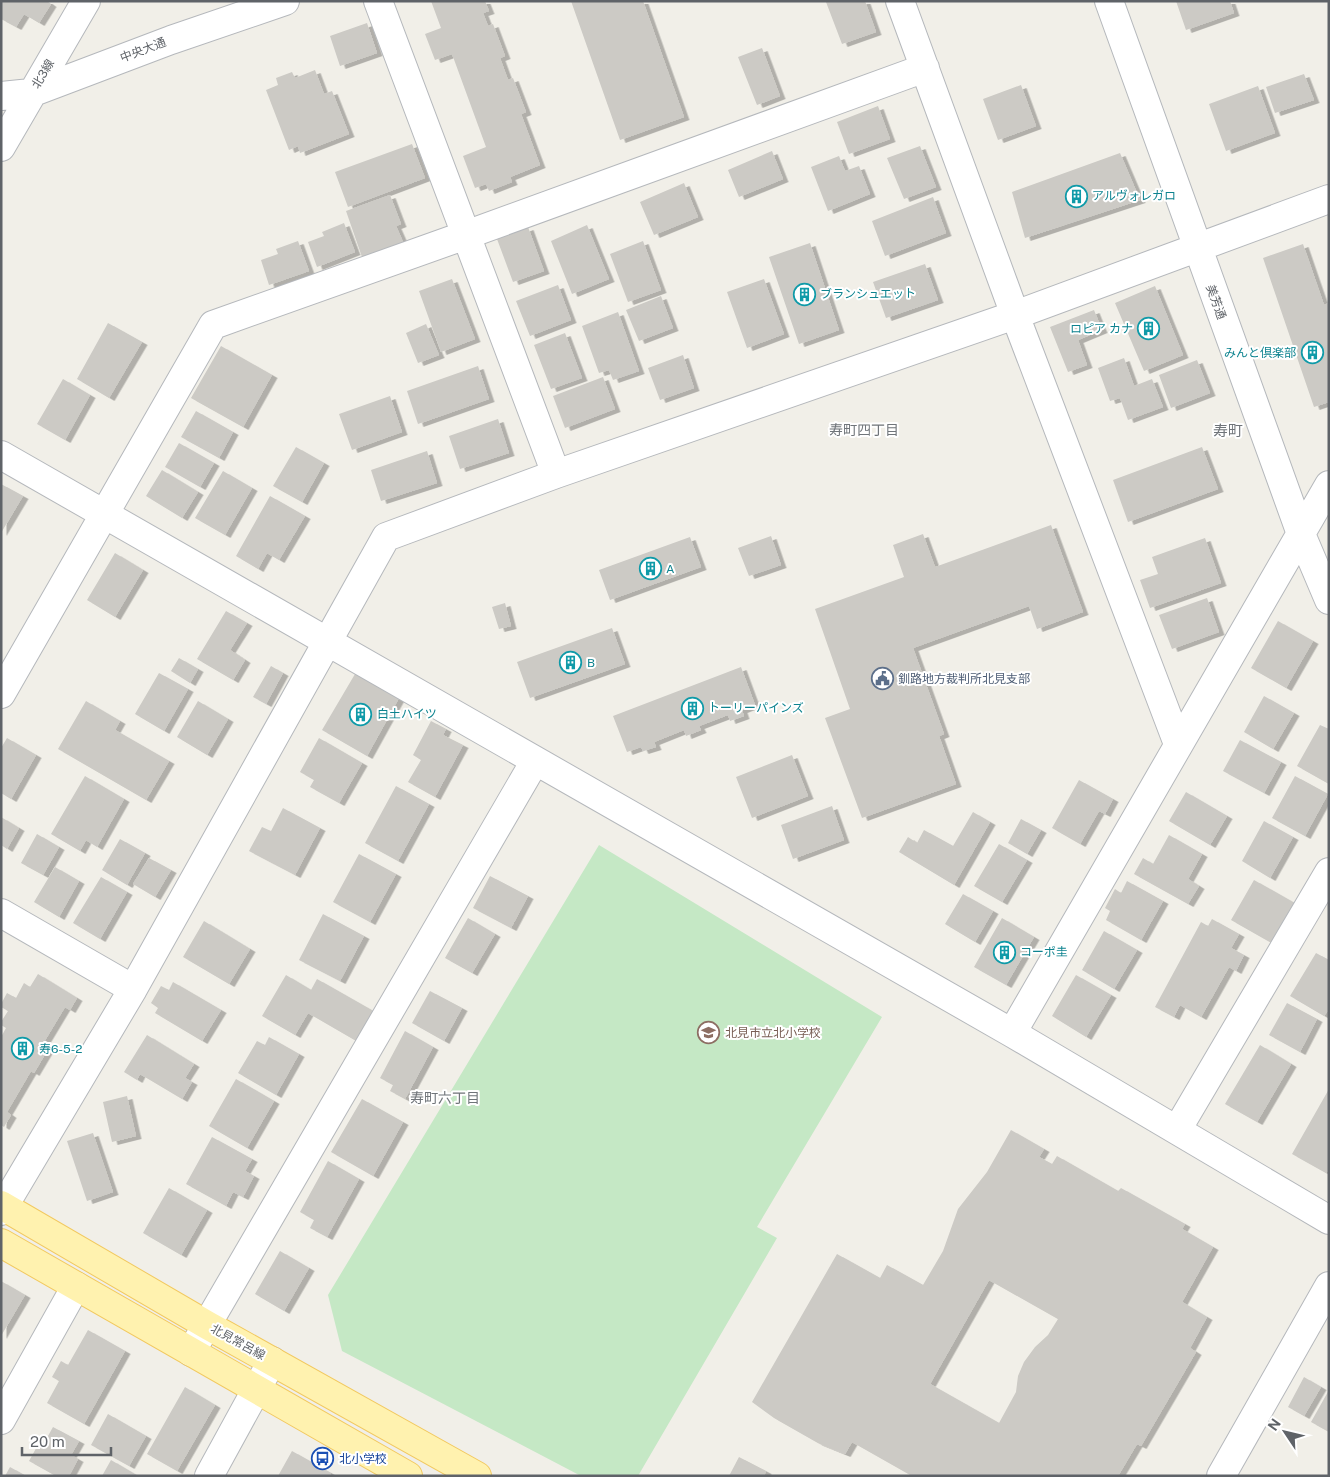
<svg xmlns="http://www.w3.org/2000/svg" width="1330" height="1477" font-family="'Public Sans','Noto Sans JP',sans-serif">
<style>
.green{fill:#c5e8c5}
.building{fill:#cccac5;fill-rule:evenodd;filter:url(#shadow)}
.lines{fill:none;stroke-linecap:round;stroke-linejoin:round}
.minor-casing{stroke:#b5b8bc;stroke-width:30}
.major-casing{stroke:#f2c960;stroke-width:30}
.minor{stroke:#fff;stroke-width:28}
.major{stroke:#fff2af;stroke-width:28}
.labels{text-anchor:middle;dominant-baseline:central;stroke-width:4;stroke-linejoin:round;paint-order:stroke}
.street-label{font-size:12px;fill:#5f6368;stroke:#fff}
.culture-label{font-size:12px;fill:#0d838f;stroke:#fff;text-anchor:start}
.service-label{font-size:12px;fill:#4e5e75;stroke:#fff;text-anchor:start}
.education-label{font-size:12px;fill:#785e54;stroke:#fff;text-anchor:start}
.transit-label{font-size:12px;fill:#164399;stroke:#fff;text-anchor:start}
.neighbourhood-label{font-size:14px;fill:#70757a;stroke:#fff}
.quarter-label{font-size:15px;fill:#70757a;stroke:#fff}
</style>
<defs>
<filter id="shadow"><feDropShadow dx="5.5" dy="3" stdDeviation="0" flood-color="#0004"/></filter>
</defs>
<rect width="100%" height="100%" fill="#f1efe8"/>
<path class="green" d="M599 845 882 1017 757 1227 777 1238 638 1476H581L342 1351 328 1295Z"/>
<path class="building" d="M1 1H47L51 4 39 23 24 14 16 27 1 19Z
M431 1H485L489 11 483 13 488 26 493 24 505 56 500 58 508 80 513 78 526 112 521 114 540 165 510 177 512 182 489 191 486 184 475 188 463 156 486 147 452 54 435 60 425 34 441 28Z
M571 1H643L684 117 620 140Z
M865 1 876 32 842 44 826 2Z
M1176 1H1230L1234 13 1186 30Z
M367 23 377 53 340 66 330 36Z
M762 48 780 96 757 105 738 57Z
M315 70 324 94 332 91 349 134 300 153 298 146 289 150 266 90 278 85 276 78 292 72 295 78Z
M1304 74 1314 100 1275 113 1266 87Z
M1021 85 1036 126 998 140 983 99Z
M1258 86 1275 133 1226 151 1209 104Z
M878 106 890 139 849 154 837 122Z
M412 144 425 178 348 207 335 172Z
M920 146 936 187 904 199 887 158Z
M772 151 783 179 739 197 728 170Z
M1120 153 1140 200 1025 238 1012 192Z
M839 156 845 171 859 166 870 194 828 211 811 167Z
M684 183 698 217 654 235 640 202Z
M390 195 401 224 396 226 403 242 362 257 346 211Z
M933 197 946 233 885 256 872 221Z
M344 223 355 252 317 267 308 242 324 236 322 232Z
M587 225 609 279 572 294 551 241Z
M528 227 544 271 513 282 497 239Z
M298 241 309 271 269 285 261 260 278 254 276 249Z
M643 241 661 290 628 302 610 254Z
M810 243 839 330 799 344 769 257Z
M1303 244 1324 305 1329 303V402L1314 407 1263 258Z
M925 264 938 300 886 318 873 282Z
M452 279 475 339 441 352 419 291Z
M764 279 784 334 747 348 727 292Z
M558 285 571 320 530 336 516 301Z
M1155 286 1183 355 1144 371 1115 303Z
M661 296 673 328 639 341 626 310Z
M1094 310 1102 330 1078 340 1087 365 1068 372 1050 327Z
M618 312 639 371 613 380 609 370 599 373 582 326Z
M108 323 142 342 109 398 77 379Z
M426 324 439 355 418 363 406 333Z
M565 333 582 378 551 389 534 345Z
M221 346 272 375 243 427 191 398Z
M683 355 694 388 660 400 648 368Z
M1124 358 1134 386 1152 379 1163 407 1128 420 1120 398 1110 401 1098 368Z
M1197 360 1210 393 1171 408 1159 375Z
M478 366 489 399 418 424 407 391Z
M603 377 615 409 565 428 553 396Z
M63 379 90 395 65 440 37 424Z
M390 396 402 432 352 450 339 414Z
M196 411 233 432 219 458 181 437Z
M498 419 509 453 460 469 449 436Z
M179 443 214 463 200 487 165 467Z
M296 447 324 463 302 502 273 486Z
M1202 447 1218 489 1128 522 1113 480Z
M427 451 437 483 381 501 371 470Z
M162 470 198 492 182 518 146 496Z
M223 471 252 488 225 535 195 518Z
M1 484 23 496 1 533Z
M270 496 305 516 279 560 267 553 258 569 236 556Z
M1051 525 1083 612 1037 629 1029 606 913 648 944 734 939 736 956 784 862 818 825 718 850 709 815 609 904 577 893 545 923 534 935 567Z
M771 536 781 565 749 576 738 548Z
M690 537 701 567 610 600 599 570Z
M1205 538 1221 583 1150 608 1140 580 1158 574 1152 557Z
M115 553 143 570 115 617 87 600Z
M1207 598 1219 632 1172 649 1159 615Z
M505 603 511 626 499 629 492 607Z
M226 611 247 623 230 650 245 660 233 680 197 659Z
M1278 621 1313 641 1286 688 1251 668Z
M612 628 625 664 530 698 517 662Z
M179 658 198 669 190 683 171 671Z
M271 666 283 673 266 704 253 697Z
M741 667 755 705 742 710 744 716 730 721 728 715 699 726 701 730 686 736 684 730 654 742 656 747 643 751 641 747 627 752 613 716Z
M159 673 188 689 164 731 135 714Z
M355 674 399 698 367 756 322 730Z
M1264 696 1294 713 1273 749 1244 732Z
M86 701 120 721 115 730 169 761 146 800 58 749Z
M198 701 228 719 207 755 177 737Z
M431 721 446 729 443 735 463 745 435 797 408 782 421 760 413 755Z
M1320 725 1329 729V784L1297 766Z
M7 738 36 755 11 799 1 793V748Z
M319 738 362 763 339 803 310 787 314 780 300 772Z
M1240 740 1281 762 1264 793 1223 771Z
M792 755 808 796 752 818 736 777Z
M85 776 124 799 97 847 86 840 80 851 51 834Z
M1295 776 1328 794 1305 836 1272 818Z
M1079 780 1113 799 1105 814 1099 811 1080 844 1052 828Z
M396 786 429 804 398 861 365 843Z
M1186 792 1227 816 1210 845 1169 821Z
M832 806 844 840 793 859 781 825Z
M283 808 320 828 295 875 249 851 262 827 271 831Z
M973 812 990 822 954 885 899 852 908 837 917 843 924 830 953 846Z
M1 817 19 828 7 849 1 845Z
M1021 819 1041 830 1027 854 1008 843Z
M1264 821 1293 837 1270 878 1242 861Z
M37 834 59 847 43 875 21 863Z
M1169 835 1202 854 1188 879 1199 886 1188 904 1134 874 1143 858 1153 864Z
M120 839 145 853 127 885 102 870Z
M999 844 1027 860 1002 902 974 886Z
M359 854 396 874 370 922 333 902Z
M149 858 171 870 155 897 133 884Z
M55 867 79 881 59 917 34 902Z
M490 876 528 896 511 928 473 908Z
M101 877 127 892 100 939 73 923Z
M1254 880 1298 905 1275 945 1231 920Z
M1127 881 1163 901 1141 940 1106 920 1110 911 1105 908 1115 889 1121 893Z
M963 894 993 911 975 942 945 924Z
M323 914 364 936 340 981 299 960Z
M468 918 495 934 472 973 445 958Z
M1002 918 1034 937 1006 985 974 967Z
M1212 919 1239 934 1231 948 1244 955 1236 971 1229 967 1201 1017 1180 1005 1174 1017 1155 1007 1201 922 1208 926Z
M204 921 250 949 229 984 183 957Z
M1104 931 1137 950 1114 989 1082 970Z
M1316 953 1329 960V1009L1324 1016 1290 996Z
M38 974 77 998 70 1010 65 1007 41 1047 47 1051 34 1073 31 1071 7 1112 11 1115 4 1127 1 1125V1037L6 1028 1 1025V1022L8 1011 1 1007V1004L7 993 16 998 24 983 30 987Z
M286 975 311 990 317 979 375 1012 358 1042 308 1013 295 1035 262 1016Z
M1076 975 1111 995 1086 1037 1052 1016Z
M173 982 221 1010 202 1041 155 1013 158 1008 151 1003 161 986 169 990Z
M430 991 462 1008 444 1041 412 1023Z
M1287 1003 1317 1019 1300 1052 1269 1035Z
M405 1031 433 1047 405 1099 390 1091 393 1085 380 1078Z
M147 1035 194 1064 185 1078 192 1082 182 1099 140 1074 137 1080 124 1072Z
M269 1037 299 1054 276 1095 238 1073 257 1041 265 1045Z
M1260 1045 1291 1064 1257 1122 1225 1104Z
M236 1079 274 1101 247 1148 209 1126Z
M1329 1089V1169L1326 1173 1292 1154Z
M127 1096 136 1136 112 1142 103 1102Z
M362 1099 403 1122 373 1176 331 1152Z
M1011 1130 1044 1149 1039 1157 1052 1164 1057 1156 1118 1191 1121 1188 1185 1224 1182 1229 1213 1247 1182 1302 1207 1317 1190 1348 1196 1352 1141 1446 1137 1444 1118 1476H912L852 1442 845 1454 818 1443 774 1418 752 1402 837 1254 880 1278 887 1265 923 1285 943 1251 958 1209 987 1172ZM989 1280 1058 1319 1048 1335 1035 1347 1024 1362 1018 1376 1016 1392 999 1423 930 1384Z
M93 1133 113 1192 87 1201 67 1141Z
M212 1137 252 1159 245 1171 254 1176 243 1197 233 1192 226 1206 186 1184Z
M328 1161 359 1179 327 1237 310 1228 314 1220 300 1212Z
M169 1188 207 1210 181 1255 143 1233Z
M280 1251 309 1268 284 1311 255 1294Z
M1 1281 25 1295 1 1336Z
M88 1330 125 1351 84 1424 47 1403 59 1381 52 1377 61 1361 68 1365Z
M1304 1377 1321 1387 1304 1416 1288 1407Z
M185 1387 215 1405 177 1471 147 1454Z
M1329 1390V1432L1311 1422Z
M108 1414 146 1436 129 1466 91 1445Z
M53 1427 79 1441 71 1455 78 1459 69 1476H56L29 1461 39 1443 43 1445Z
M292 1451 331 1473 330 1476H278Z
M739 1457 766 1471 764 1476H729Z
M111 1460 138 1476H102Z
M10 1467 26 1476H5Z"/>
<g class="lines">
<defs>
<path id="minor" d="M378 1 556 474
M900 1 1015 315 1178 744
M1109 1 1301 534 1329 600
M1 96 31 93 171 40 285 1
M1 147 86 1
M1 455 1012 1033 1329 1220
M1 694 213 325 466 235 925 68
M1 913 133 989
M1012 1033 1329 485
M1177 1130 1329 872
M1 1211 133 989 386 537 556 474 1015 315 1329 199
M191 1352 535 761
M1 1420 76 1286
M209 1476 272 1361
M1221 1476 1329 1286"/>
<path id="major" d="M1 1205 207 1325 477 1476
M1 1243 408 1476"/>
</defs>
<use href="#minor" class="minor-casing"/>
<use href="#major" class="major-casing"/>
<use href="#minor" class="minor"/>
<use href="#major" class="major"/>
</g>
<defs>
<symbol id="building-ring" viewBox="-11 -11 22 22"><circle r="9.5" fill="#fff" stroke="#0f9aa8" stroke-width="1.5"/><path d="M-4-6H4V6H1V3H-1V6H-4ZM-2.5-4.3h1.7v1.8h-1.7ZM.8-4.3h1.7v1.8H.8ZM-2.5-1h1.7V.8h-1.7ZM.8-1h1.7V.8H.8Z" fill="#0f9aa8"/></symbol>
<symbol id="civic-ring" viewBox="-11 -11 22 22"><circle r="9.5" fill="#fff" stroke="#5c6f8a" stroke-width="1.5"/><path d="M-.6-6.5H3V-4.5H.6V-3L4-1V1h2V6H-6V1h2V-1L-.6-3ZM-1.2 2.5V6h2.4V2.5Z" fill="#5c6f8a"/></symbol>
<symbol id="school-ring" viewBox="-11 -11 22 22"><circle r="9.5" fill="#fff" stroke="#8d6e63" stroke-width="1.5"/><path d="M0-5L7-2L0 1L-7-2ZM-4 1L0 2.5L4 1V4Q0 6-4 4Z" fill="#8d6e63"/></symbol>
<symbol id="bus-ring" viewBox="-11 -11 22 22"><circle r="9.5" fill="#fff" stroke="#1a4fb4" stroke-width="1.5"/><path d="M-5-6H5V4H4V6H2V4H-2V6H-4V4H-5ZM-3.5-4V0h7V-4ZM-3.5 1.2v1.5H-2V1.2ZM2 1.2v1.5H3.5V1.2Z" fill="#1a4fb4"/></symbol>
</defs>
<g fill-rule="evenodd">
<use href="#building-ring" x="1064" y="184" width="25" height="25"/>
<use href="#building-ring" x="792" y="282" width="25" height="25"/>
<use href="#building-ring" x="1136" y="316" width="25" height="25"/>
<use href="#building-ring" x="1300" y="340" width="25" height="25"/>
<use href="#building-ring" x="638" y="556" width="25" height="25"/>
<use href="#building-ring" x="558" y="650" width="25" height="25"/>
<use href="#civic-ring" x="870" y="666" width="25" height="25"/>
<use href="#building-ring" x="680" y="696" width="25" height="25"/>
<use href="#building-ring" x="348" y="702" width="25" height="25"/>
<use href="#building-ring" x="992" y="940" width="25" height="25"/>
<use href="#school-ring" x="696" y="1020" width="25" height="25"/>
<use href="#building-ring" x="10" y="1036" width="25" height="25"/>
<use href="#bus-ring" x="310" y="1446" width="25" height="25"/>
</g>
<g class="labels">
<g class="street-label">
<text transform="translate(143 50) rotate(-21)">中央大通</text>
<text transform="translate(43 74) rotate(-59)">北3線</text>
<text transform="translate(1216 302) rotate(70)">美芳通</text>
<text transform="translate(238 1342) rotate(29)">北見常呂線</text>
</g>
<g class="culture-label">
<text x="1092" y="196">アルヴォレガロ</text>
<text x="820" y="294">ブランシュエット</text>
<text x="1133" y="329" text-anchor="end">ロピア カナ</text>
<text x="1296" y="353" text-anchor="end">みんと倶楽部</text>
<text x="666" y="569">A</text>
<text x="587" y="663">B</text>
<text x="708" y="708">トーリーパインズ</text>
<text x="377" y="714">白土ハイツ</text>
<text x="1020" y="952">コーポ圭</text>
<text x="39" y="1049">寿6-5-2</text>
</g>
<g class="service-label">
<text x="898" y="679">釧路地方裁判所北見支部</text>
</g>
<g class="education-label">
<text x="725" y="1033">北見市立北小学校</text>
</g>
<g class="transit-label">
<text x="339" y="1459">北小学校</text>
</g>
<g class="neighbourhood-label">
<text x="864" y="430">寿町四丁目</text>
<text x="445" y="1098">寿町六丁目</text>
</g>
<g class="quarter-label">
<text x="1228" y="430">寿町</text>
</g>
</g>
<rect width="1330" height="1477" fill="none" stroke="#5f6368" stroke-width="5"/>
<g transform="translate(1285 1432) rotate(305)" stroke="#ffffff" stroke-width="4" paint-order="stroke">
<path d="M0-4L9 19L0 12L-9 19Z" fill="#5f6368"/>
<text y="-8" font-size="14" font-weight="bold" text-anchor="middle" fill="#5f6368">N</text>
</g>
<path d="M22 1447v8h89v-8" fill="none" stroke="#5f6368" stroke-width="2.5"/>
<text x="30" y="1447" font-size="15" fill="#5f6368" stroke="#ffffff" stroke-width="4" paint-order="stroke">20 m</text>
</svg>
